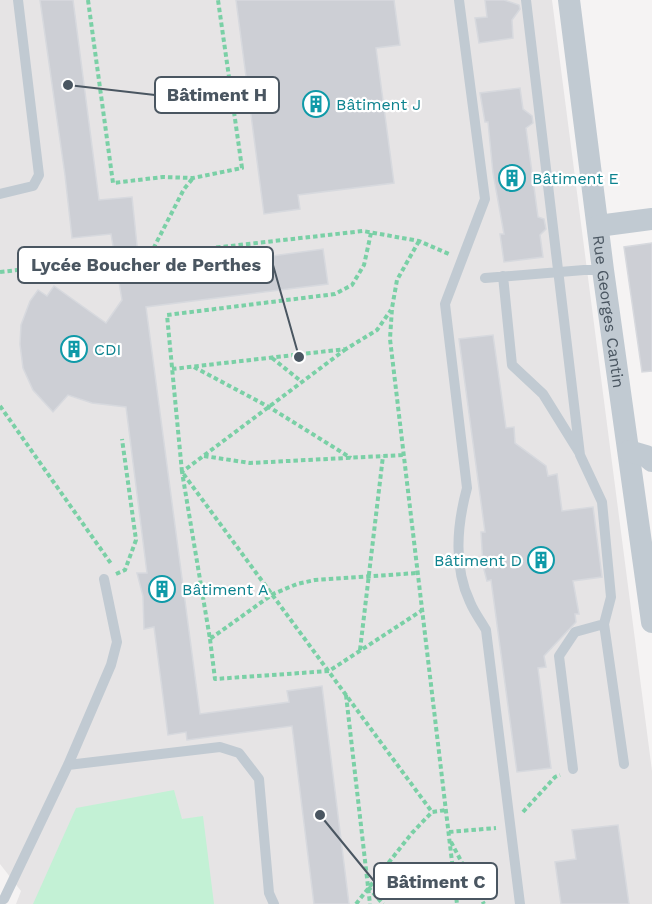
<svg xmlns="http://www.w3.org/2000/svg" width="652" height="904" font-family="'Work Sans',sans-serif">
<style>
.education{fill:#e6e4e5}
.green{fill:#c3f1d5}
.building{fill:#cdcfd5;stroke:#d7d9de;stroke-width:1.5}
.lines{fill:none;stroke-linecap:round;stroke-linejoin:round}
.path{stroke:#7ad0a6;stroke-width:4;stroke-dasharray:4.5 3;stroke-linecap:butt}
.service{stroke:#c1cad2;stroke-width:10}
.minor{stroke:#c1cad2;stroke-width:22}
.labels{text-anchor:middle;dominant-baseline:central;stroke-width:4.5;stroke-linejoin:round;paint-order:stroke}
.culture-label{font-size:16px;fill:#0d838f;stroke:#fff;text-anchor:start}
.street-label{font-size:16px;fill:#4a5661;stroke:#fff}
.leader{fill:none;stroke:#4a5661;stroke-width:2}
.callout-dot{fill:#4a5661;stroke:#fff;stroke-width:2}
.callout{fill:#fff;stroke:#4a5661;stroke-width:2}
.callout-label{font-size:18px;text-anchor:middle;font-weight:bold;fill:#4a5661}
</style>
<rect width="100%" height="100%" fill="#f5f3f3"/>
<path class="education" d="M0 0H552L652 771V904H16L21 891 0 864Z"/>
<path class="green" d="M174 790 182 819 203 816 214 904H33L76 808Z"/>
<path class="building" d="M40 0H73L99 200 132 197 140 274 323 249 328 284 146 307 200 714 289 702 287 691 322 686 349 904H314L292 726 187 740 186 732 168 735 154 627 144 629 143 596 137 573H147L126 407 92 403 68 395 53 412 33 390 23 368 20 344 21 325 30 301 38 290 47 296 54 286 106 323 122 300 111 234 72 238 65 175Z
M236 0H394L400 45 376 48 394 183 298 195 300 209 264 214Z
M485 0H504L519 5 520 9 512 20 513 38 479 43 475 18 487 17Z
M520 88 523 109 532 116 533 123 526 128 538 217 544 219 546 229 540 235 543 257 504 262 500 234H504L493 173 488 122H485L480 93Z
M652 243V371L642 372 624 247Z
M493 335 506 428 514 427 515 443 546 466 548 476 557 474 562 511 593 507 602 577 573 581 579 614H575L576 622 544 656 546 667 538 668 551 768 517 772 491 580 487 581 483 566 481 532H485L459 339Z
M618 825 629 904H561L555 862 576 859 572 830Z"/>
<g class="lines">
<path class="path" d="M88 0 113 183 163 177 193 178 242 168 218 0
M371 233 364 265 352 285 335 294 167 315 182 472 432 812
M419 241 397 280 392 308 390 339 457 904
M150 255 184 189 193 178
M0 272 363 231 419 241 449 254
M346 349 182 472 210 639 273 594 297 584 315 580 417 573
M272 358 302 382
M194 367 269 407 351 458
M172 369 346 349 377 330 391 310
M0 406 112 565
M204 456 250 463 403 455
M116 574 125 570 136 540 122 439
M210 639 215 679 329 671 421 611
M360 650 383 456
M346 695 370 904
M523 812 555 777 560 775
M449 832 496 828
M451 842 484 904
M368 887 383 904
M356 904 412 833 432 812 446 810"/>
<path class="service" d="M459 0 485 199 445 304 467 488C457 525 453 566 470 602 474 612 481 621 486 630L520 904
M526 0 580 455 602 502 611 597 604 624 624 764
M0 194 33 186 39 175 18 0
M503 276 512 365 543 394 579 452
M485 278 584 270H603
M68 765 220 747 239 753 259 779 269 893 274 904
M573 769 559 656 575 632 604 624
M0 901 4 899 68 765 111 665 117 642 104 579"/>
<g class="minor">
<path id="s1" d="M569 0 603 270 652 622"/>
<path d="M598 226 652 219"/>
<path d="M629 451 646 456 652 461"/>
</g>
</g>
<defs>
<symbol id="building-ring" viewBox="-11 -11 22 22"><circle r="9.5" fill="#fff" stroke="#0f9aa8" stroke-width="1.5"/><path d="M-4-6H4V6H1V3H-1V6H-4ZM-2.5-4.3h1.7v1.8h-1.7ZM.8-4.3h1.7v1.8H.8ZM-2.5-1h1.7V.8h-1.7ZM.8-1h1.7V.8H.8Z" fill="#0f9aa8"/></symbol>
</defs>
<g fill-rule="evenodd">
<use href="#building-ring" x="301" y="89" width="30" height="30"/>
<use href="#building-ring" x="497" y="163" width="30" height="30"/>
<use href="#building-ring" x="59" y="334" width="30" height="30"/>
<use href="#building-ring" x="526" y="545" width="30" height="30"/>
<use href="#building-ring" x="147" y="574" width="30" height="30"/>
</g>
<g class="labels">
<g class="culture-label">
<text x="336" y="104">Bâtiment J</text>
<text x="532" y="178">Bâtiment E</text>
<text x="94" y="349">CDI</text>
<text x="522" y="560" text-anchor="end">Bâtiment D</text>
<text x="182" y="589">Bâtiment A</text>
</g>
<g class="street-label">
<text stroke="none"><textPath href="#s1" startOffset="314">Rue Georges Cantin</textPath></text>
</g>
</g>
<path class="leader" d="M68 85L155 95M299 357L273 265M320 815L374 881"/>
<g class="callout-dot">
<circle cx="68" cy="85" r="6"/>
<circle cx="299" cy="357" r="6"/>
<circle cx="320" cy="815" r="6"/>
</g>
<g class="callout">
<rect x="155" y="77" width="124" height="36" rx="6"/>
<rect x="18" y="247" width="255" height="36" rx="6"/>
<rect x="374" y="863" width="123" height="36" rx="6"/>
</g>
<g class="callout-label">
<text x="217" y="101">Bâtiment H</text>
<text x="146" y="271">Lycée Boucher de Perthes</text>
<text x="436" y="888">Bâtiment C</text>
</g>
</svg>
